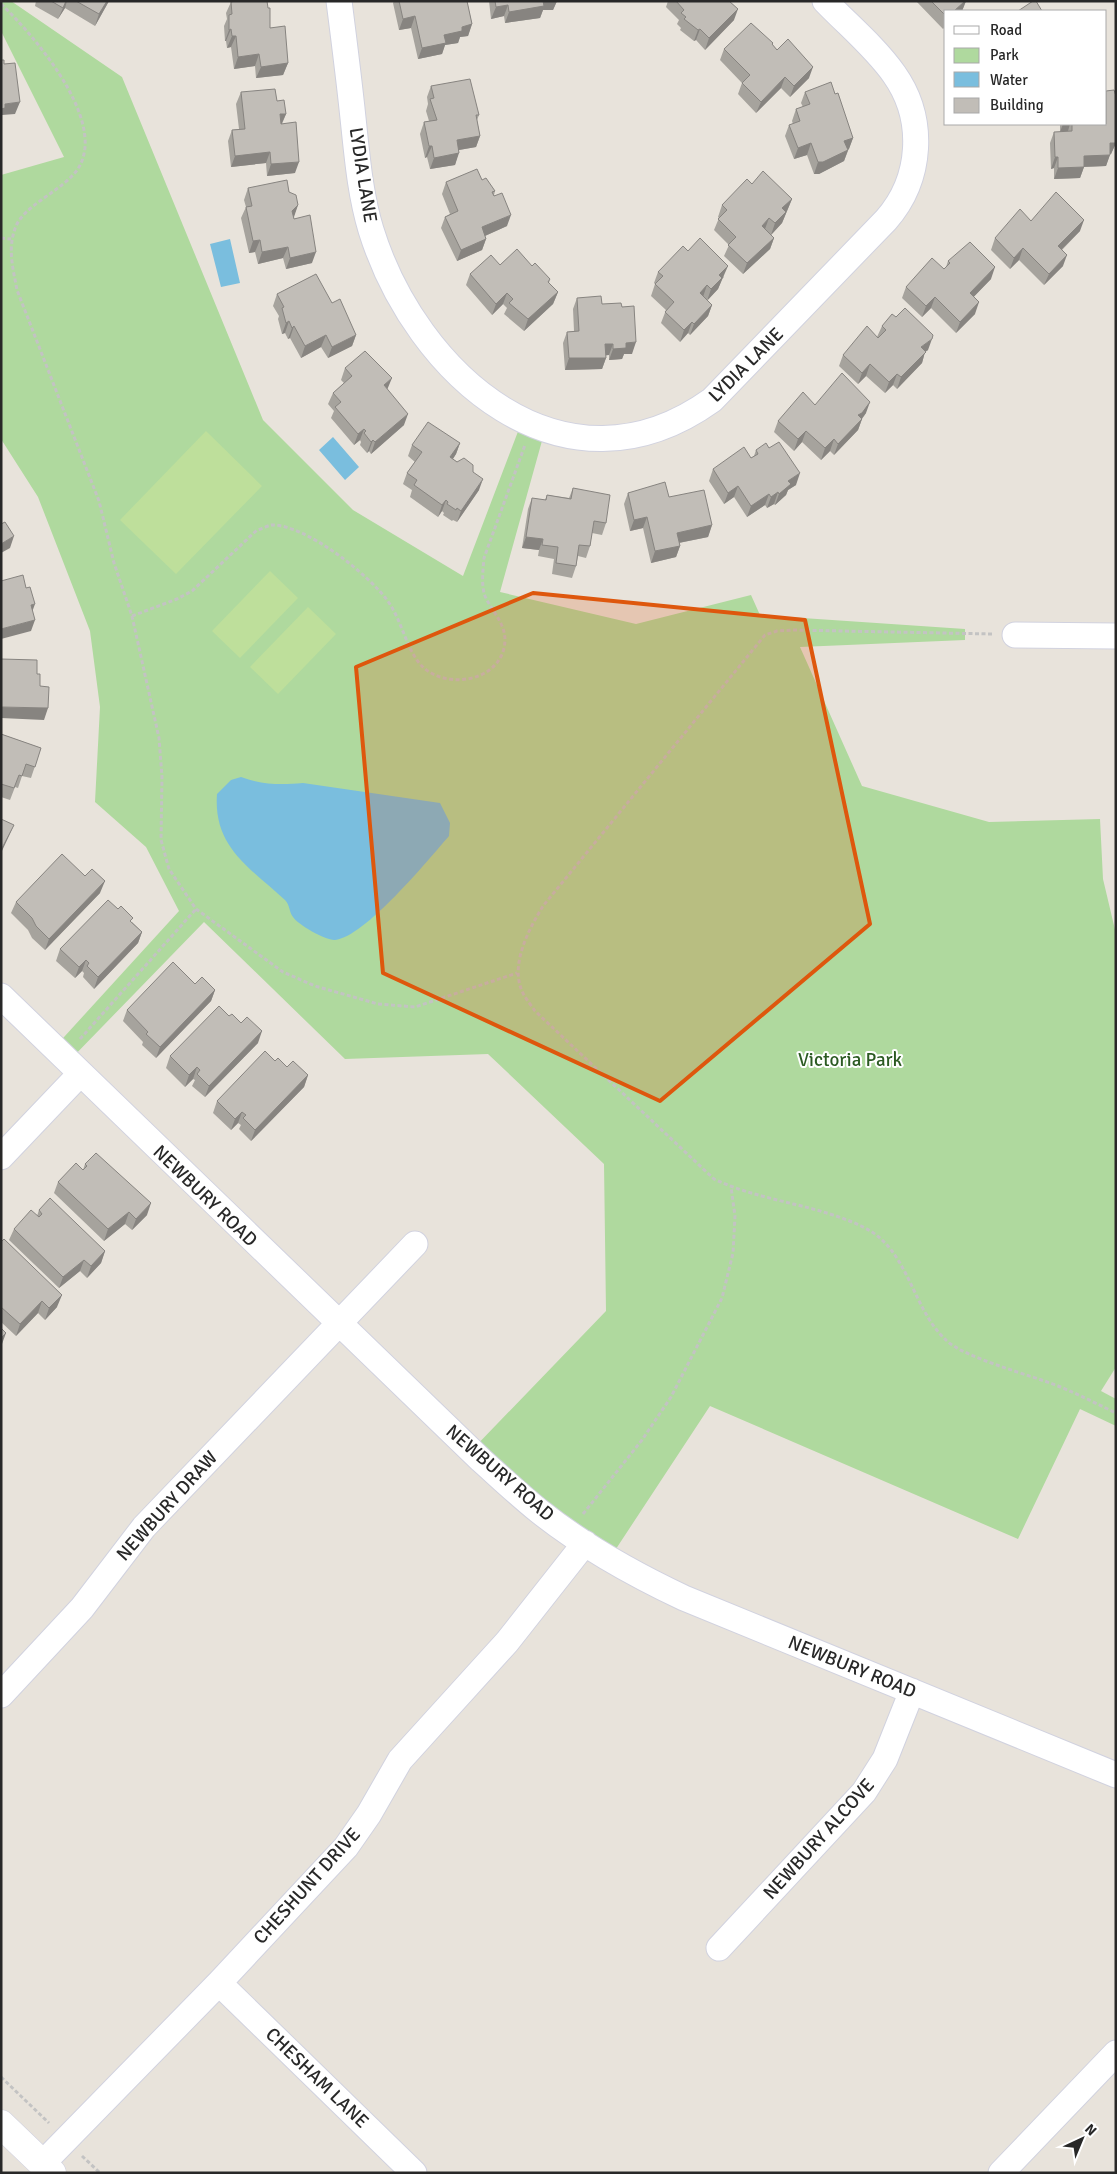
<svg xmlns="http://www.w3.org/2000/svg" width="1117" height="2174" font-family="Signika,sans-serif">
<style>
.green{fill:#afd99e}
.pitch{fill:#bedf9b}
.water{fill:#7abede}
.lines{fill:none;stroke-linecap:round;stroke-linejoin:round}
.street-casing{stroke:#d1d2df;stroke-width:27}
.secondary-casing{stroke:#d1d2df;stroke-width:29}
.path{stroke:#c3c3c3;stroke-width:3;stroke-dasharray:4 2.5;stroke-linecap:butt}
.street{stroke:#fff;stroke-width:25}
.secondary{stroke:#fff;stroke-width:28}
.wall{fill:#a6a39d}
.shaded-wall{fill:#878480}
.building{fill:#c1bdb7;stroke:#878480}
.marked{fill:#de570d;fill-opacity:0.2;stroke:#de570d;stroke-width:4;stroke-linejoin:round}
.labels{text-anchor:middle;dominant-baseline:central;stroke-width:4;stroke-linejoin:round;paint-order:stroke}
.street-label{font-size:19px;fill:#282828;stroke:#fff}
.park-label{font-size:19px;fill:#2b5a22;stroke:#fff}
</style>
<rect width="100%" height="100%" fill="#e8e3db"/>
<path class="green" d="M1 1H11L122 77 263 420 353 510 463 576 522 421 545 430 500 592 636 624 751 595 760 615 965 629V640L800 647 862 786 989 822 1100 819 1103 879 1116 934V1367L1101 1391 1116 1399V1426L1080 1409 1018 1539 710 1406 610 1558 471 1451 606 1311 604 1164 488 1054 345 1059 204 922 68 1062 54 1048 179 911 146 847 95 802 100 707 90 631 38 497 1 439V175L64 157 1 31Z"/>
<path class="pitch" d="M206 431 262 486 176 574 120 520Z
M270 571 298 598 240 658 212 631Z
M308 607 336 634 278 694 250 667Z"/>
<path class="water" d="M230 239 240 283 221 287 210 244Z
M333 437 359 467 345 480 319 450Z
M241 777C263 785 281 785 303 783L440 803 450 823 449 836C428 860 365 937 335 940 327 941 298 925 293 917 289 912 290 905 285 900 251 868 213 848 217 794L231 780Z"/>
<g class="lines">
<defs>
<path id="street" d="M339 1C344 40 349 79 353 118 357 155 360 194 371 230 416 375 564 506 712 400L886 220C922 179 926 119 894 74 875 47 848 25 825 1
M1015 635 1116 636
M1 996 481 1460C500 1477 519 1495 539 1511 583 1546 633 1574 684 1598L1116 1775
M1 1157 80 1074
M1 1695 82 1608 144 1527 415 1244
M719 1948 864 1792 885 1759 912 1691
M219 1983 414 2173
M42 2164 219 1983 346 1847 369 1814 400 1760 507 1642 585 1543
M1001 2173 1116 2053"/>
<path id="secondary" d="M1 2124 52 2173"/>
</defs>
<use href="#street" class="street-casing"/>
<use href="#secondary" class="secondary-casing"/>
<path class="path" d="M1 4C35 36 117 131 72 176 57 192 24 207 16 226 7 248 13 268 17 290L99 501 114 563 132 616 159 738 162 777 161 840 169 869 196 909 283 972 315 986 378 1004 415 1007 517 973
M1 238 11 239
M132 616 177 599 192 591 257 530C262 529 267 526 271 525 305 524 368 574 387 600 402 620 405 646 420 664 443 690 496 683 504 648 509 626 493 614 485 596 481 585 483 570 484 558L525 445
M992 634 793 630 777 631 765 635 543 906C529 929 510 964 522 991 525 998 531 1005 535 1011L714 1179C762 1202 818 1204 865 1228 909 1250 912 1309 946 1340 964 1358 1031 1375 1058 1386 1078 1394 1097 1404 1116 1413
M80 1039 196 909
M583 1514 642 1440 671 1397 722 1298 733 1253 735 1216 731 1187
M1 2077 49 2123
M82 2156 100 2173"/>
<use href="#street" class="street"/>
<use href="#secondary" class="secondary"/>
</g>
<path class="wall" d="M36 1H109L95 26 65 8 58 19 35 6Z
M394 1H467L472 24 468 36 460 37 458 43 445 45 442 54 418 59 411 28 399 30 393 3Z
M489 1H557L553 10H543L540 18 505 23 504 16 491 19Z
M668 1H729L734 20 705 50 696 40 694 41 680 30 681 28 677 24 679 20 666 7Z
M916 1H966L962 11H946V26L943 29Z
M231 2 270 28 288 63 283 75 256 78 255 66 234 69 231 47 227 48 226 41H225L224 26 227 19 226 13Z
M773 43 772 45 809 78 790 97 781 88 756 113 738 94 742 83 720 60 724 49Z
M431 86 479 115 477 120 480 136 476 147 459 150 455 165 430 169 427 157 425 158 420 134 424 122 429 121 426 111 428 104 427 97Z
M241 92 277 101 286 114 282 124 295 173 267 176 266 163 231 167 228 141 232 130 239 129 236 104Z
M805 92 853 138 844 161 819 174H814L807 155 794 159 785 136 789 125 793 124 792 121 796 109 803 107 801 103Z
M1060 124H1106L1116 143 1111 154H1110L1106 166 1084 167 1080 178 1054 179V168L1051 169 1050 143 1054 132H1060Z
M482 180 495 191 494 195 507 226 485 236 486 239 482 250 457 261 441 228 445 217 450 214 442 194 446 182Z
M752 184 792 199 782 223 771 235 774 238 770 249 743 274 724 256 729 245 714 230 719 218 718 217 722 205Z
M248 188 289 192 298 205 293 217 312 263 286 269 283 258 258 264 255 252 249 253 241 218 246 207 244 200Z
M1031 221 1080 231 1062 250 1063 266 1044 285 1019 260 1010 269 991 250 995 238Z
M688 251 724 277 722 279 718 289 707 300 712 305 708 316 690 335 688 333 680 342 661 323 666 310 651 296 655 284 654 283 658 272Z
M948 261 991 279 973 297 975 314 956 333 931 308 922 317 902 298 906 287 944 269 946 267Z
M500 265 532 266 550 279 549 283 558 292 553 304 524 331 504 314 507 308 503 304 492 315 466 285 470 274Z
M277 294 332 303 356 335 352 346 328 358 321 347 301 358 290 338 288 339 285 333 282 334 278 319 279 316 273 306Z
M577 298 602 304 622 307 632 354H624L622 359 609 360V355H606V358L602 369 565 370 563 343 567 332 574 331 573 309Z
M882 326 928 350 925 352 922 363 897 389 893 385 885 393 866 376 858 384 839 366 843 355 877 337Z
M345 368 387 390 404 425 371 454 369 451 367 453 360 445 361 442 360 440 354 445 331 418 334 411 328 404 333 393 344 383 341 380Z
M815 405 866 413 862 419 858 430 834 455 830 451 821 460 802 442 794 451 774 432 778 421Z
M460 443 456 454 453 459 473 472 479 490 457 522 453 520 452 521 443 515 444 513 442 511 438 517 410 497 412 490 403 484 407 473 415 462 408 456 412 445Z
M769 448 796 485 788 490 786 495 775 505 774 504 767 508 765 505 747 517 734 497 724 504 709 481 713 469 751 458 754 456 756 450Z
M573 488 606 523 602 535 592 533 590 546 586 558 578 556 576 566 572 578 552 574 554 559 538 556 539 550 522 548 528 509 532 498 545 500 547 495 569 498Z
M628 493 669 497 712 525 708 537 679 543 680 546 676 557 651 563 643 528 630 531 624 504Z
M1 734 41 748 31 778 22 776 18 788 15 787 10 800 1 797Z
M100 893 45 950 32 938 28 930 11 913 16 902Z
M132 922 142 932 138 943 94 989 83 977 84 973 82 971 75 978 56 961 60 949Z
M195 984 215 990 211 1001 156 1058 142 1045 143 1042 123 1021 127 1010Z
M258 1043 205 1097 192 1086 195 1080 193 1079 185 1087 166 1068 170 1056Z
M275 1061 287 1067 308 1075 304 1087 251 1141 239 1129 241 1125 238 1123 231 1130 213 1113 217 1101Z
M85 1164 147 1215 132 1230 125 1224 104 1241 54 1193 58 1182 83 1170Z
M39 1210 105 1251 101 1263 87 1278 80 1271 59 1288 9 1240 14 1229 37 1216Z
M1 1242 57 1307 45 1320 38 1313 16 1336 1 1322Z"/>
<path class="shaded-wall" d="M66 1H67L65 8 58 19 63 8Z
M107 1H109L95 26 99 14Z
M542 1H557L553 10H543L540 18 505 23 509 12Z
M965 1H966L962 11H954Z
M508 5 504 16 491 19 496 7Z
M738 9 734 20 705 50 709 38Z
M415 16 411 28 399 30 403 19Z
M472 24 468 36 460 37 458 43 445 45 442 54 418 59 422 48 444 35 462 27Z
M231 29 226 41H225L229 30Z
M700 29 696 40 694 41 698 30Z
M232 36H236L231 47 227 48Z
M259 54 255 66 234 69 238 57Z
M288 63 283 75 256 78 261 67Z
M813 67 809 78 790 97 794 86Z
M785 77 781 88 756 113 761 102Z
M20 102 15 114 2 115 1 118V109L5 104Z
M280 114H286L281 125Z
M1063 124H1070L1068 131 1060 132Z
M480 136 476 147 453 151 457 140Z
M853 138 849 149 840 152 844 141Z
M811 143 807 155 794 159 798 148Z
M1110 143H1116L1111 154H1105Z
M429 146H432L427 157 425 158Z
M848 150 844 161 819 174H814L818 162Z
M270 152 266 163 231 167 235 156Z
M459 153 455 165 430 169 434 158Z
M1110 155 1106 166 1080 167 1084 156Z
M1055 157H1058L1054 168 1051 169Z
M299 162 295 173 267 176 271 164Z
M1084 167 1080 178 1054 179 1058 168Z
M792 199 782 223 771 235 775 223 782 208Z
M298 205 294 217 288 222 292 211Z
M511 215 507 226 478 239 482 227Z
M769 218 765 229 762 226Z
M1084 220 1080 231 1054 257 1058 246Z
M774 238 770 249 743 274 747 263Z
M486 239 482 250 457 261 461 250Z
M260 240 255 252 249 253 253 241Z
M288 247 283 258 258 264 262 252Z
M1023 248 1019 260 1010 269 1014 258Z
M316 252 312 263 286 269 290 258Z
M1067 255 1063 266 1044 285 1049 274Z
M728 266 718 289 707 301 711 289 719 275Z
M995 267 991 279 966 305 970 293Z
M707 285 703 297 700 293Z
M558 292 553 304 524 331 528 319Z
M507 293 503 304 492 315 496 304Z
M935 297 931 308 922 317 926 306Z
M979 302 975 314 956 333 960 322Z
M712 305 708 316 690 335 694 324Z
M289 321 285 333 282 334 286 323Z
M692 322 688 333 680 342 684 330Z
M294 326 290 338 288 339 292 328Z
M326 335 321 347 301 358 305 346Z
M356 335 352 346 328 358 332 347Z
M932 339 928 350 925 352 922 363 897 389 901 377 921 347Z
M636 342 632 354H624L622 359 609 360 613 349 626 343Z
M605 344H613L609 355 601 356Z
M569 358H606L602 369 565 370Z
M870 364 866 376 858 384 862 373Z
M897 374 893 385 885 393 889 382Z
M392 378 387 390 384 385Z
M870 402 866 413 860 421 862 419 858 430 834 455 838 444 858 415Z
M408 414 404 425 371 454 375 442Z
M364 429 360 440 354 445 358 434Z
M806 431 802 442 794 451 798 439Z
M834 439 830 451 821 460 825 448Z
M373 440 369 451 367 453 371 442Z
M460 443 456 454 446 469 450 457Z
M800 473 796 485 788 490 786 495 775 505 779 494 788 481Z
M483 479 479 490 457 522 461 511Z
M738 486 734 497 724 504 728 493Z
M778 492 774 504 767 508 771 497Z
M769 494 765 505 747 517 751 506Z
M446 500 442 511 438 517 442 505Z
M647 517 643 528 630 531 634 520Z
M712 525 708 537 673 544 677 533Z
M14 536 10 548 1 553V544Z
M526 537 543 539 539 550 522 548Z
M680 546 676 557 651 563 655 551Z
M35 604 31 615V605Z
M35 620 31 631 1 639V629Z
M1 707 48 708 44 720 1 718Z
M14 825 9 836 1 853V850Z
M105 881 100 893 45 950 49 939Z
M142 932 138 943 94 989 98 977Z
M86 960 82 971 75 978 79 967Z
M215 990 211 1001 156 1058 160 1047Z
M262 1031 258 1043 205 1097 209 1086Z
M197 1067 193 1079 185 1087 189 1075Z
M308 1075 304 1087 251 1141 255 1130Z
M242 1112 238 1123 231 1130 235 1119Z
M151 1203 147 1215 132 1230 136 1219Z
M129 1212 125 1224 104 1241 108 1229Z
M105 1251 101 1263 87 1278 91 1266Z
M84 1260 80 1271 59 1288 63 1277Z
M62 1295 57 1307 45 1320 49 1308Z
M42 1301 38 1313 16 1336 20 1324Z
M6 1333 2 1344 1 1345V1338Z"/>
<path class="building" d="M51 1H66L63 8Z
M76 1H107L99 14Z
M235 1H267L268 8H270V28L285 26 288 63 261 67 259 54 238 57 236 36H232L231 29 229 30V15L232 14 231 2Z
M399 1H467L472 24 462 27V31L444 35 446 43 422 48 415 16 403 19Z
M495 1H543L544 6 509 12 508 5 496 7Z
M676 1H729L738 9 709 38 700 29 698 30 684 19 686 17 681 13 684 10Z
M931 1H965L954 11H946V16Z
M1033 1H1036L1042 11H1018Z
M751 23 773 43 772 44 777 50 788 39 813 67 794 86 785 77 761 102 742 83 750 75 724 49Z
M1 60H4V64L15 63 20 102 5 104V108L1 109Z
M470 79 479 115H476L480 136 457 140 459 153 434 158 432 146H429L424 122 437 120 430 99 434 98 431 86Z
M831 82 835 94 838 93 853 138 844 141 848 150 823 162H818L811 143 798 148 789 125 800 121 796 109 810 104 805 92Z
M275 89 277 101 284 100 286 114H280L281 124 296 122 299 162 271 164 270 152 235 156 232 130 245 129 241 92Z
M1114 90 1116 96V143H1110V155L1084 156V167L1058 168V157H1055L1054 132 1072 131V124H1106V91Z
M477 169 482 180 486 178 495 191 492 192 494 196 502 193 511 215 482 227 486 239 461 250 445 217 458 211 446 182Z
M763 171 792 199 782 208 786 212 775 223 769 218 762 226 774 238 747 263 728 245 736 237 718 219 727 210 722 205 747 179 752 184Z
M287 180 289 192 296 195 298 205 292 211 294 219 310 215 316 252 290 258 288 247 262 252 260 240 253 241 246 207 252 206 248 188Z
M1056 192 1084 220 1058 246 1067 255 1049 274 1023 248 1014 258 995 238 1020 209 1031 221Z
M700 238 728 266 719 275 722 278 711 289 707 285 700 293 712 305 694 324 692 322 684 330 665 312 674 302 655 284 663 276 658 272 683 246 688 251Z
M970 242 995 267 970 293 979 302 960 322 935 297 926 306 906 287 932 258 944 269 950 263 948 261Z
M517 249 532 266 535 263 550 279 548 282 558 292 528 319 509 303 513 299 507 293 496 304 470 274 491 255 500 265Z
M316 274 332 303 340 299 356 335 332 347 326 335 305 346 294 326 292 328 289 321 286 323 282 308 284 307 277 294Z
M601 296 602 304 621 303 622 307 634 306 636 342 626 343V348L613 349V344H605L606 358H569L567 332 579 331 577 298Z
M905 308 933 335 932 339 921 347 926 352 901 377 897 374 889 382 870 364 862 373 843 355 867 326 878 338 886 330 882 326 892 314 896 317Z
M365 351 392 378 384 385 408 414 375 442 373 440 371 442 364 433 366 431 364 429 358 434 335 407 341 402 333 393 352 376 345 368Z
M842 373 870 402 862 413 858 415 862 419 838 444 834 439 825 448 806 431 798 439 778 421 803 392 815 405Z
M428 422 460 443 450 457 457 462 464 458 473 465V472L483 479 461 511 457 508 456 510 447 504 448 502 446 500 442 505 414 485 417 480 407 473 422 452 412 445Z
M779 442 800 473 788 481 791 484 779 494 778 492 771 497 769 494 751 506 738 486 728 493 713 469 744 447 751 458 758 454 756 450 766 443 769 448Z
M665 482 669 497 704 490 712 525 677 533 680 546 655 551 647 517 634 520 628 493Z
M573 488 610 495 606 523 594 521 590 546 579 545 576 566 556 563 558 547 542 545 543 539 526 537 532 498 546 500 547 495 571 499Z
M5 522 14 536 1 544V524Z
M23 575 26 588 30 587 35 604 31 605 35 620 1 629V581Z
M1 659 37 660V674H40V686L49 687 48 708 1 707Z
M1 734 41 748 35 767 26 764 22 776 19 775 14 788 1 784Z
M1 819 14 825 1 850Z
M62 854 85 876 92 869 105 881 49 939 36 926 32 918 16 902Z
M108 900 118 909 121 906 133 918 130 921 142 932 98 977 87 966 89 963 86 960 79 967 60 949Z
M173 962 195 984 202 977 215 990 160 1047 146 1034 148 1032 127 1010Z
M219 1006 229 1016 232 1014 241 1023 247 1017 262 1031 209 1086 197 1074 200 1070 197 1067 189 1075 170 1056Z
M265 1051 275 1061 278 1058 287 1067 293 1061 308 1075 255 1130 243 1118 246 1115 242 1112 235 1119 217 1101Z
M96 1153 151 1203 136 1219 129 1212 108 1229 58 1182 76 1163 83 1170 87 1166 85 1164Z
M50 1198 105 1251 91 1266 84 1260 63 1277 14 1229 31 1210 39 1217 42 1214 39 1210Z
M4 1239 62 1295 49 1308 42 1301 20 1324 1 1307V1242Z
M1 1328 6 1333 1 1338Z"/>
<path class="marked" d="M533 593 805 620 870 924 660 1101 383 973 356 667Z"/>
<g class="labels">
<g class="street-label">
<text transform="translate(363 175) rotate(81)">LYDIA LANE</text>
<text transform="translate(746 365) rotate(-45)">LYDIA LANE</text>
<text transform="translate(205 1196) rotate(44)">NEWBURY ROAD</text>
<text transform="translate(500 1473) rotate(41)">NEWBURY ROAD</text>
<text transform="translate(167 1506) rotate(-48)">NEWBURY DRAW</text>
<text transform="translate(852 1667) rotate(22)">NEWBURY ROAD</text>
<text transform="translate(819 1839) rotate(-48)">NEWBURY ALCOVE</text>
<text transform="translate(307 1886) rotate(-48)">CHESHUNT DRIVE</text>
<text transform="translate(317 2078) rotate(44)">CHESHAM LANE</text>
</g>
<g class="park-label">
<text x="850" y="1060">Victoria Park</text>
</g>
</g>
<rect width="1117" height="2174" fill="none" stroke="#282828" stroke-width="5"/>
<rect x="944" y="10" width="162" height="115" fill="#ffffff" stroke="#a9a9a9"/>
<rect x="954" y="26" width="25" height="8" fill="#ffffff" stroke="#a9a9a9"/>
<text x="990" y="35" font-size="15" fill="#282828">Road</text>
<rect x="954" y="48" width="25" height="15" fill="#afd99e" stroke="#a9a9a9"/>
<text x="990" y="60" font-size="15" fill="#282828">Park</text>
<rect x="954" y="72" width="25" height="15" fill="#7abede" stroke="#a9a9a9"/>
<text x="990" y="85" font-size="15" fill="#282828">Water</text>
<rect x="954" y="98" width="25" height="15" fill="#c1bdb7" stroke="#a9a9a9"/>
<text x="990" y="110" font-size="15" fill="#282828">Building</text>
<g transform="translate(1082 2139) rotate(44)" stroke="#ffffff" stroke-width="4" paint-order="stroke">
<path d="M0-4L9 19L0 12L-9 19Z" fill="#282828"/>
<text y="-8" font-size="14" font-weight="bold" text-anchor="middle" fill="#282828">N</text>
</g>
</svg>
